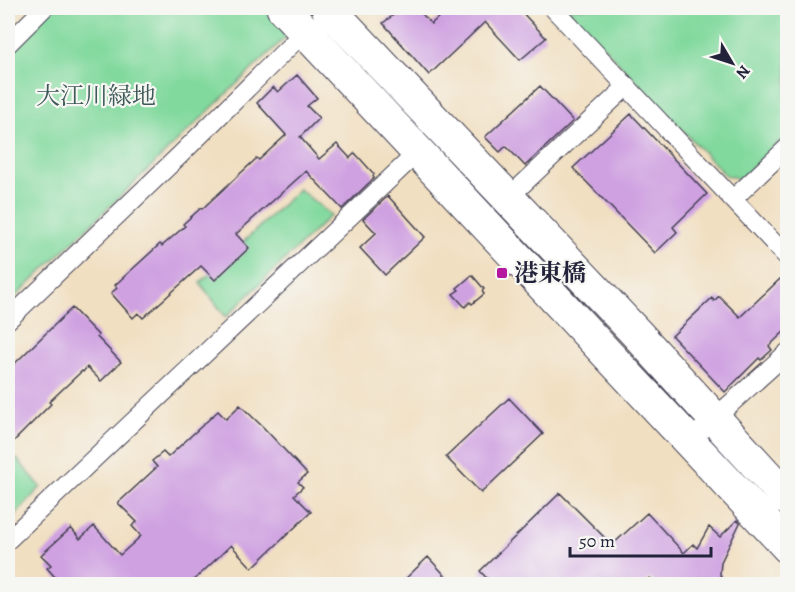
<svg xmlns="http://www.w3.org/2000/svg" width="795" height="592" font-family="Alegreya,'Noto Serif JP',serif">
<style>
.green{fill:#81d99d;stroke:#527e6c;stroke-width:1.5}
.building{fill:#cfa1e1}
.lines{fill:none;stroke-linecap:round;stroke-linejoin:round}
.street-casing{stroke:#413e4f;stroke-width:20}
.highway-casing{stroke:#413e4f;stroke-width:35}
.street{stroke:#fff;stroke-width:18}
.highway{stroke:#fff;stroke-width:33}
.poi-dot{fill:#b5179e;stroke:#f6f6f2;stroke-width:2}
.labels{text-anchor:middle;dominant-baseline:central;stroke-width:4.5;stroke-linejoin:round;paint-order:stroke}
.park-label{font-size:24px;fill:#3e5958;stroke:#f6f6f2}
.poi-label{font-size:24px;font-weight:bold;fill:#22223b;stroke:#f6f6f2;text-anchor:start}
</style>
<rect width="100%" height="100%" fill="#f6f6f2"/>
<filter id="ink" filterUnits="userSpaceOnUse"><feTurbulence type="fractalNoise" baseFrequency=".0167" numOctaves="2"/><feDisplacementMap in="SourceGraphic" scale="12" xChannelSelector="R" yChannelSelector="G"/><feConvolveMatrix kernelMatrix="1 2 1 2 8 2 1 2 1" color-interpolation-filters="sRGB"/></filter>
<filter id="wash" filterUnits="userSpaceOnUse"><feTurbulence type="fractalNoise" baseFrequency=".008" numOctaves="4" result="noise"/><feDisplacementMap in="SourceGraphic" scale="24" xChannelSelector="R" yChannelSelector="G"/><feGaussianBlur stdDeviation="1.35" result="paint"/><feColorMatrix in="noise" values="0 0 0 0 0 0 0 0 0 0 0 0 0 0 0 0 0 1.4 0 .05"/><feComposite in="paint" operator="in"/></filter>
<g filter="url(#wash)">
<rect width="100%" height="100%" fill="#f1dfc1"/>
<path class="green" d="M49 8H316L8 304V48Z
M567 8H787V135L740 179 725 175Z
M299 189 331 215 226 317 200 283Z
M16 458 41 487 8 522V467Z"/>
<g id="blocks">
<path class="building" d="M395 8H417L431 24 449 8H518L546 38 520 60 485 22 429 75 383 23 396 13Z
M297 75 317 98 307 106 319 118 300 137 319 159 337 144 350 158 355 153 374 174 373 176 374 178 342 209 306 171 236 234 249 248 215 280 201 266 143 318 138 313 133 318 111 293 117 288 115 285 160 244 162 246 185 226 183 224 201 208 202 209 257 158 259 160 286 135 257 103 273 87 278 92Z
M540 86 573 121 525 166 506 146 500 152 485 137Z
M631 114 707 194 673 227 677 232 655 253 573 168Z
M388 196 425 237 385 275 360 248 376 233 363 219Z
M472 275 484 289 482 291 484 294 472 304 470 302 465 307 453 294 459 290 457 288Z
M780 279 788 286V328L769 346 772 350 761 360 759 358 725 392 672 336 712 298 714 301 719 296 740 317Z
M72 308 98 335 97 337 121 362 101 381 87 367 83 372 82 371 49 402 51 404 8 447V370Z
M509 398 543 434 481 493 446 457Z
M240 405 263 427 307 474 298 482 303 487 294 495 311 512 252 568 231 545 189 585H62L47 568 51 565 41 555 71 528 80 539 94 526 120 555 141 536 132 526 137 522 118 503 157 467 152 461 163 452 168 457 218 411 226 419Z
M560 493 612 545 647 513 684 553 693 544 697 548 709 527 720 537 737 520 740 523 721 562 720 574 723 585H656L650 578 643 585H493L480 571Z
M428 557 454 585H399Z"/>
</g>
</g>
<g filter="url(#ink)">
<use href="#blocks" fill-opacity="0" stroke="#413e4f" stroke-width="1.5"/>
<g class="lines">
<defs>
<path id="street" d="M553 8 788 258
M8 44 44 8
M508 198 627 86
M733 199 788 147
M8 320 181 154 305 31
M688 442 788 352
M8 540 418 152"/>
<path id="highway" d="M283 8 788 547
M328 8 638 335 788 499"/>
</defs>
<use href="#street" class="street-casing"/>
<use href="#highway" class="highway-casing"/>
<use href="#street" class="street"/>
<use href="#highway" class="highway"/>
</g>
</g>
<rect class="poi-dot" x="496" y="267" width="12" height="12" rx="3"/>
<g class="labels">
<g class="park-label">
<text x="96" y="96">大江川緑地</text>
</g>
<g class="poi-label">
<text x="514" y="273">港東橋</text>
</g>
</g>
<rect width="795" height="592" fill="none" stroke="#f6f6f2" stroke-width="30"/>
<g transform="translate(732 63) rotate(129)" stroke="#f6f6f2" stroke-width="4.5" paint-order="stroke">
<path d="M0-4.5L10 22L0 15L-10 22Z" fill="#22223b"/>
<text y="-9" font-size="16" font-weight="bold" text-anchor="middle" fill="#22223b">N</text>
</g>
<path d="M570 547v9h141v-9" fill="none" stroke="#22223b" stroke-width="3"/>
<text x="579" y="547" font-size="18" fill="#22223b" stroke="#f6f6f2" stroke-width="4.5" paint-order="stroke">50 m</text>
</svg>
